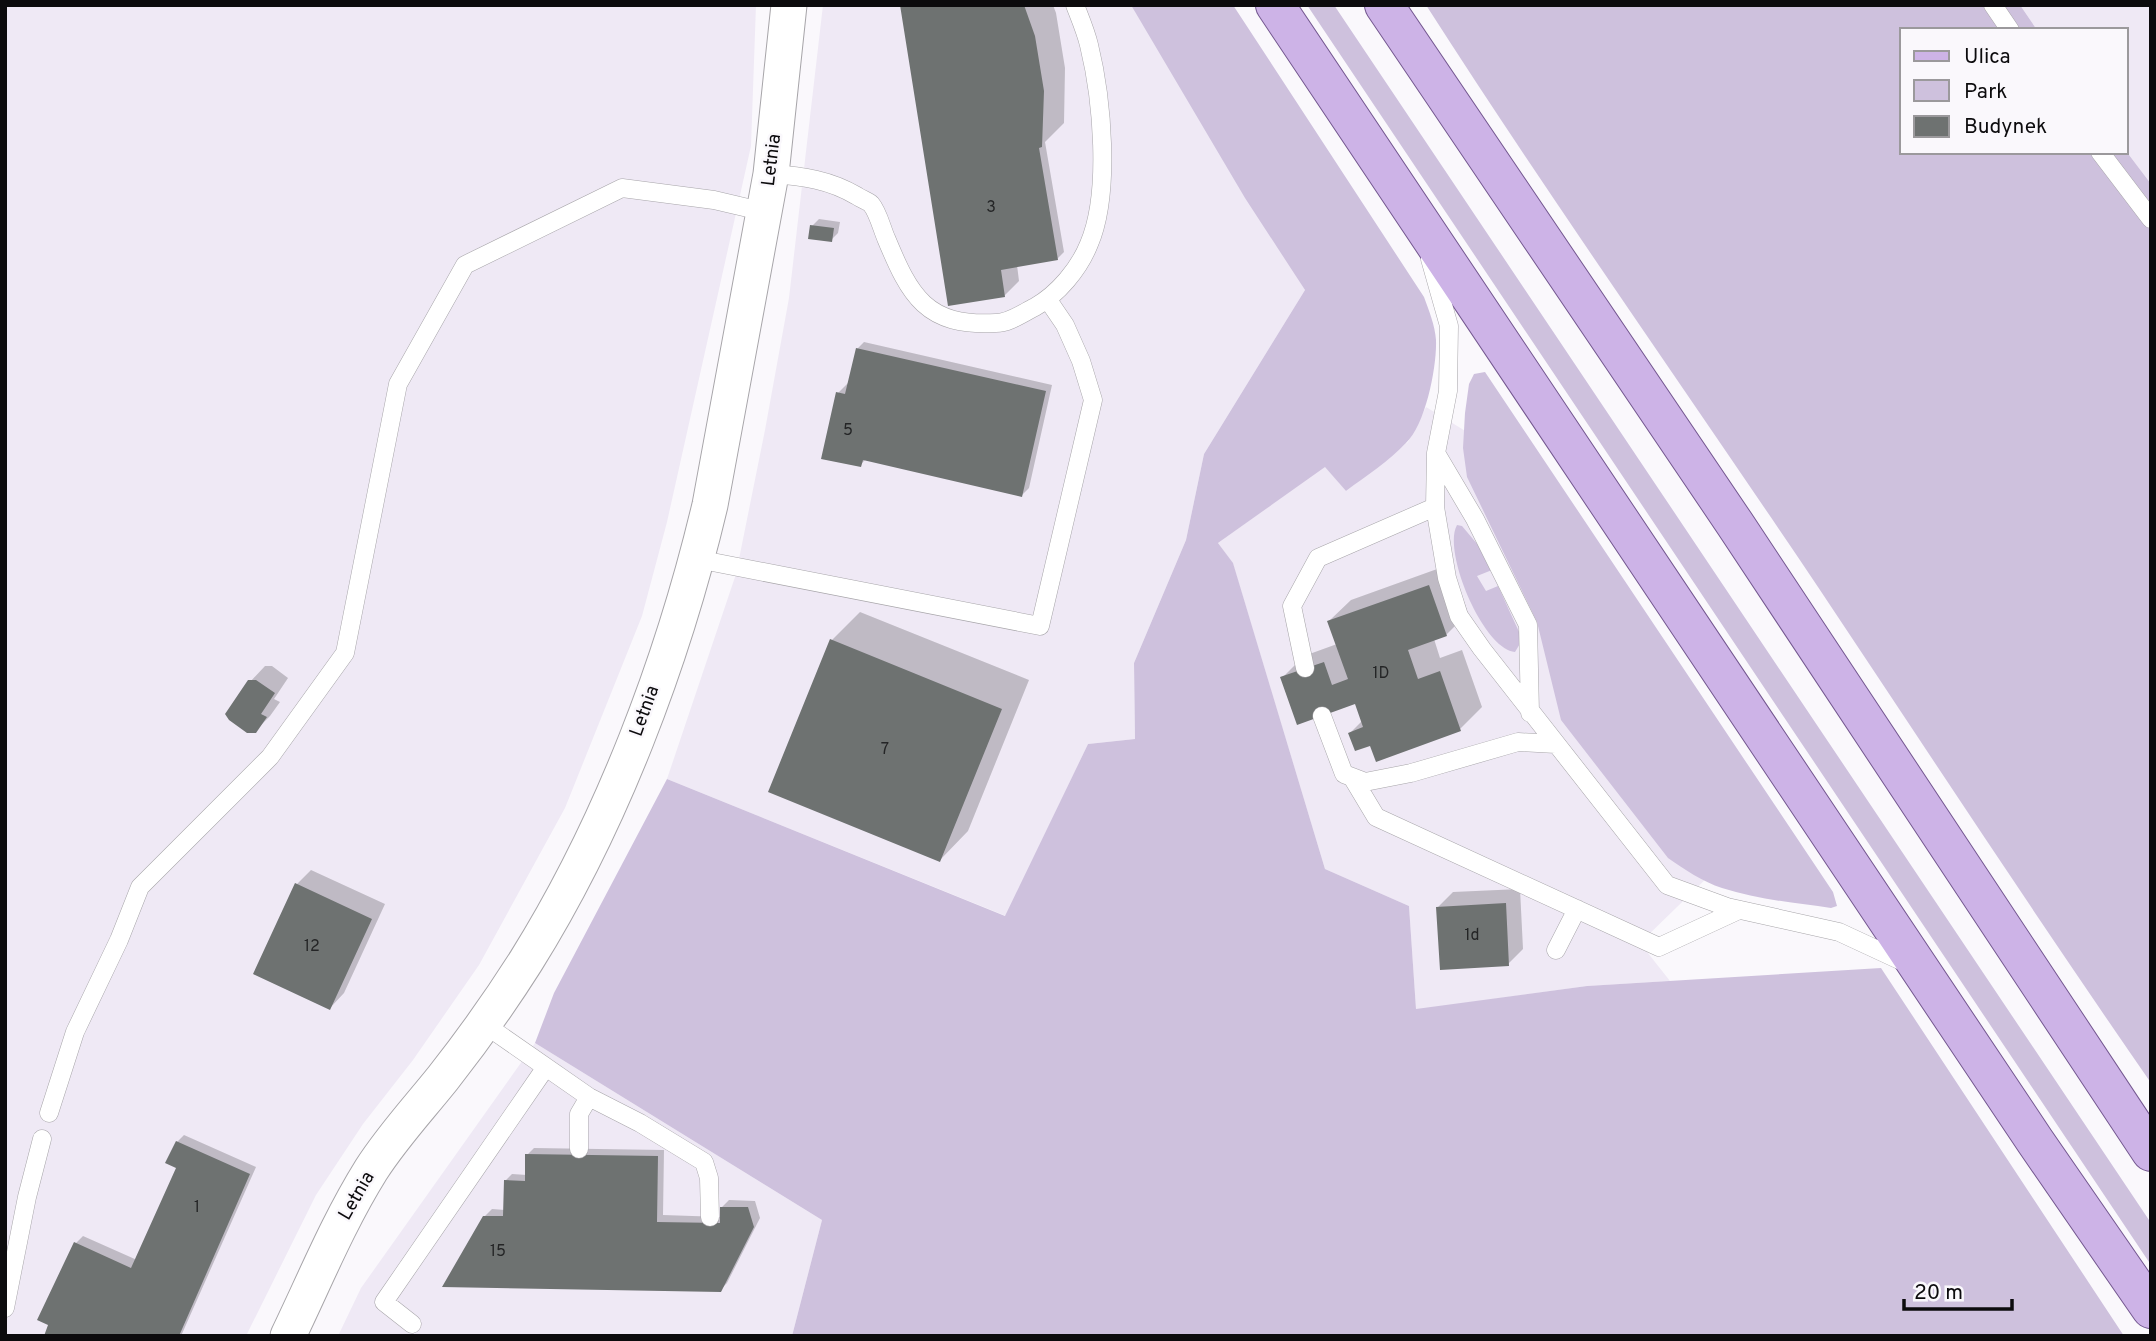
<svg xmlns="http://www.w3.org/2000/svg" width="2156" height="1341" font-family="Overpass,sans-serif">
<style>
.built{fill:#efe9f5}
.green{fill:#cec1dd}
.shadow{fill:#0003}
.building{fill:#6e7271}
.lines{fill:none;stroke-linecap:round;stroke-linejoin:round}
.service-casing{stroke:#a7a5a9;stroke-width:19}
.minor-casing{stroke:#a7a5a9;stroke-width:37}
.primary-casing{stroke:#745890;stroke-width:40}
.service{stroke:#fff;stroke-width:18}
.minor{stroke:#fff;stroke-width:35}
.primary{stroke:#cdb3e7;stroke-width:38}
.labels{text-anchor:middle;dominant-baseline:central;stroke-width:5;stroke-linejoin:round;paint-order:stroke}
.number-label{font-size:16px;fill:#242526}
.street-label{font-size:19px;fill:#0c0b0d;stroke:#faf8fc}
</style>
<rect width="100%" height="100%" fill="#faf8fc"/>
<path class="built" d="M5 5H756L751 146 667 522 642 616 565 808 479 965 413 1060 363 1124 316 1195 246 1336H5Z
M823 5H1132L1305 290 1204 454 1186 540 1134 663 1135 739 1088 744 1006 916 667 779 736 574 765 430 789 298Z
M2020 5H2151V184L2126 151V30H2037Z
M1426 407 1467 432 1749 837 1640 943 1670 981 1587 986 1416 1010 1409 906 1325 869 1233 564 1218 543 1325 466 1346 491 1408 442Z
M535 1043 822 1220 792 1336H338L361 1288Z"/>
<path class="green" d="M1131 5H1233L1424 297C1429 311 1435 325 1436 340 1437 366 1426 424 1406 443 1389 461 1366 476 1346 491L1325 467 1218 543 1233 563 1325 869 1409 906 1416 1009 1587 986 1881 968 2124 1336H1195V1334L1179 1336H792L822 1220 535 1043 554 993 667 779 1005 916 1088 744 1135 739 1134 663 1186 540 1204 454 1305 290 1245 198Z
M1307 5H1334L2151 1223V1265Z
M1426 5H2020L2037 30H1902V152L2126 151 2151 184V1083C2038 920 1930 755 1820 590 1689 395 1553 203 1426 5Z
M1485 372 1833 892 1837 906 1831 908C1795 903 1756 899 1722 888 1703 882 1684 869 1668 858L1561 720 1537 622 1467 477 1463 448 1465 413 1469 384 1474 374Z
M1457 525 1462 526 1478 545 1492 570 1477 576 1486 591 1498 586 1520 634 1521 642 1515 652C1483 649 1442 551 1457 525Z"/>
<path class="shadow" d="M901 5H1053L1056 13 1065 68 1064 123 1045 142 1064 252 1057 259 1017 265 1019 281 1004 296Z
M819 219 840 222 838 233 831 240 812 226Z
M864 342 1052 385 1029 488 1022 495 866 459 860 465 838 393 850 381 857 349Z
M1451 564 1468 613 1446 635 1434 639 1440 658 1462 650 1482 707 1460 729 1371 744 1350 733 1363 720 1356 702 1282 678 1304 656 1337 644 1329 621 1351 600Z
M860 612 1029 680 968 831 940 860 832 640Z
M265 666H272L288 678 274 699 280 702 270 716 255 731 250 682Z
M311 870 385 904 344 993 330 1008 297 884Z
M1520 889 1523 949 1508 964 1438 907 1453 892Z
M184 1135 256 1167 181 1336H45L76 1243 83 1236 137 1260 178 1167 177 1142Z
M534 1148 664 1150 663 1215 722 1217V1207L729 1200 755 1201 760 1218 727 1283 720 1290 484 1217 492 1209 505 1210V1181L512 1174 527 1175V1155Z"/>
<path class="building" d="M900 5H1024L1035 36 1044 91 1042 147 1039 148 1058 260 1001 270 1005 297 948 306Z
M810 225 834 228 832 242 808 239Z
M856 348 1046 391 1022 497 863 460 861 467 821 459 836 392 845 394Z
M1429 585 1447 636 1408 650 1418 679 1440 671 1461 731 1376 762 1370 746 1355 751 1348 733 1363 727 1355 704 1297 725 1280 677 1324 662 1332 685 1348 679 1327 621Z
M830 639 1002 709 940 862 768 792Z
M248 680H256L275 693 261 714 267 717 256 733H247L229 720 225 714Z
M295 883 372 919 330 1010 253 974Z
M1506 903 1509 966 1440 970 1436 907Z
M176 1141 250 1174 179 1336H44L48 1325 37 1320 74 1242 131 1268 176 1168 165 1163Z
M525 1154 658 1156 657 1222 720 1223V1207H748L754 1227 721 1292 442 1287 483 1216H503L504 1180 525 1181Z"/>
<g class="lines">
<defs>
<path id="service" d="M1993 5 2010 30
M2100 152 2151 219
M771 174C803 176 830 180 857 196 861 199 868 201 871 204 878 212 882 229 886 238 910 296 926 327 996 323 1009 323 1023 313 1035 307 1058 294 1079 269 1089 244 1111 193 1102 98 1089 45 1086 32 1080 18 1075 5
M1430 259 1449 326 1448 391 1436 453 1435 507 1447 578 1459 616 1482 649 1667 885 1727 907 1839 932 1908 964
M1436 453 1475 519 1528 625 1530 713
M697 559 1040 626 1093 400 1081 361 1065 325 1048 300
M1305 668 1292 606 1318 558 1435 507
M1322 716 1344 774 1365 782 1411 773 1518 742 1556 744
M1352 777 1376 817 1659 947 1739 910
M1556 950 1577 909
M484 1024 589 1097 640 1123 704 1162 709 1178 710 1217
M49 1113 75 1032 119 940 140 887 270 757 345 653 398 384 465 265 622 188 714 200 765 212
M579 1149V1114L589 1097
M5 1308 27 1197 42 1139
M412 1324 384 1302 546 1067"/>
<path id="minor" d="M288 1336C315 1280 338 1223 371 1170 392 1137 419 1108 443 1078 473 1040 500 1002 526 961 611 825 673 661 710 505L771 174 789 5"/>
<path id="primary" d="M1275 5 2035 1141 2151 1309
M1384 5 1735 524 2151 1152"/>
</defs>
<use href="#service" class="service-casing"/>
<use href="#minor" class="minor-casing"/>
<use href="#primary" class="primary-casing"/>
<use href="#service" class="service"/>
<use href="#minor" class="minor"/>
<use href="#primary" class="primary"/>
</g>
<g class="labels">
<g class="number-label">
<text x="991" y="208">3</text>
<text x="848" y="431">5</text>
<text x="1381" y="674">1D</text>
<text x="885" y="750">7</text>
<text x="1472" y="936">1d</text>
<text x="312" y="947">12</text>
<text x="197" y="1208">1</text>
<text x="498" y="1252">15</text>
</g>
<g class="street-label">
<text transform="translate(772 160) rotate(-83)">Letnia</text>
<text transform="translate(645 711) rotate(-70)">Letnia</text>
<text transform="translate(357 1196) rotate(-60)">Letnia</text>
</g>
</g>
<rect width="2156" height="1341" fill="none" stroke="#0c0b0d" stroke-width="14"/>
<rect x="1900" y="28" width="228" height="126" fill="#faf8fc" stroke="#9b999c" stroke-width="2"/>
<rect x="1914" y="51" width="35" height="10" fill="#cdb3e7" stroke="#9b999c" stroke-width="2"/>
<text x="1964" y="63" font-size="21" fill="#0c0b0d">Ulica</text>
<rect x="1914" y="80" width="35" height="21" fill="#cec1dd" stroke="#9b999c" stroke-width="2"/>
<text x="1964" y="98" font-size="21" fill="#0c0b0d">Park</text>
<rect x="1914" y="116" width="35" height="21" fill="#6e7271" stroke="#9b999c" stroke-width="2"/>
<text x="1964" y="133" font-size="21" fill="#0c0b0d">Budynek</text>
<path d="M1904 1299v10h108v-10" fill="none" stroke="#0c0b0d" stroke-width="3.5"/>
<text x="1914" y="1299" font-size="21" fill="#0c0b0d" stroke="#faf8fc" stroke-width="5" paint-order="stroke">20 m</text>
</svg>
